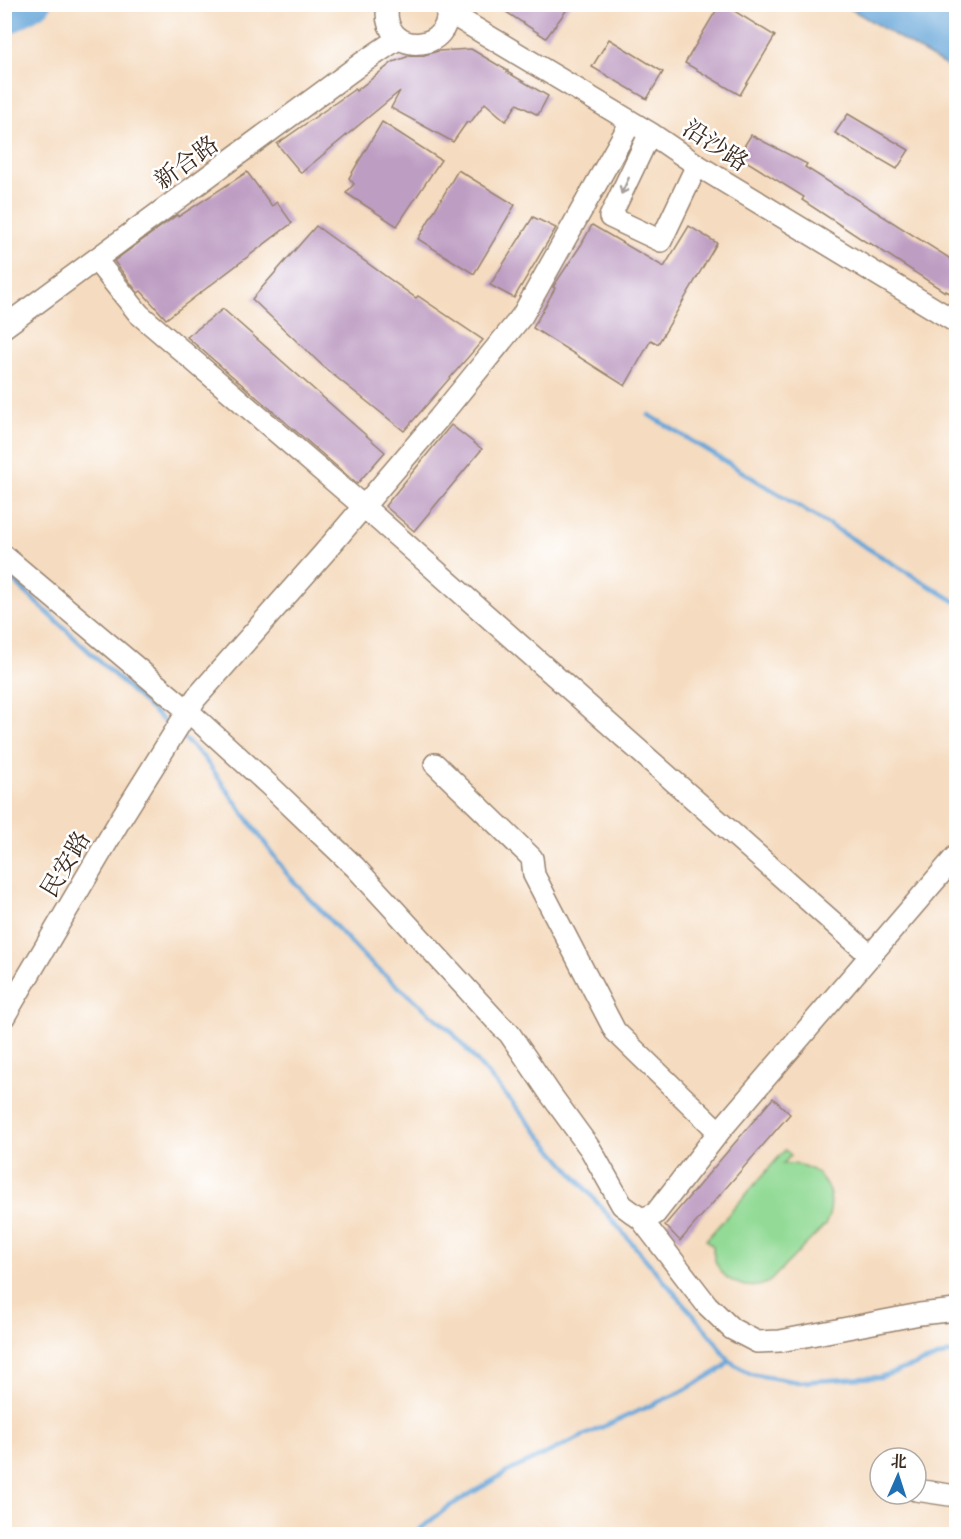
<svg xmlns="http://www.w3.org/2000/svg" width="961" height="1539" font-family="'Gentium Book Plus','Noto Serif SC',serif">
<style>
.grass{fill:#92da95;stroke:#66825a;stroke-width:1.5}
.water{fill:#65a5d8;stroke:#50687b;stroke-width:1.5}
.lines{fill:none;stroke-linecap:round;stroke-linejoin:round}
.stream{stroke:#65a5d8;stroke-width:4.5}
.river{stroke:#65a5d8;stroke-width:26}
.building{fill:#be9dc3}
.minor-casing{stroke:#98826e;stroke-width:24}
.minor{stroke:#fff;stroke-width:21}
.oneway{stroke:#a79f9a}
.labels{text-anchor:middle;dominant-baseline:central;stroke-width:5;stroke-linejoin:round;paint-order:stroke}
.street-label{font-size:24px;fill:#3b2a1e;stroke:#fff}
</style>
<rect width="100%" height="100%" fill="#fff"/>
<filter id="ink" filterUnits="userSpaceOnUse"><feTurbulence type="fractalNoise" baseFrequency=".0167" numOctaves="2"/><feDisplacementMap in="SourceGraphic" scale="12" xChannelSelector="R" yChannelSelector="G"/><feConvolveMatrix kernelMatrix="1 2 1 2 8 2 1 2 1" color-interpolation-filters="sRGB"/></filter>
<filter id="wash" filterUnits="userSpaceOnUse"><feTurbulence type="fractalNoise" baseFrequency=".008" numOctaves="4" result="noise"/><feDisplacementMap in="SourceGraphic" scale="24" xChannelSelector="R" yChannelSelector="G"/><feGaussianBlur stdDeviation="1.35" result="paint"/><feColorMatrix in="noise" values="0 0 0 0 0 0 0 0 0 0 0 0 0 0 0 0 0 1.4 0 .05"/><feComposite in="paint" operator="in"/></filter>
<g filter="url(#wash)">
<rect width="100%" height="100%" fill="#f5dbbf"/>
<path class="grass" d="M785 1150 791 1155 783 1164C819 1160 842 1193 825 1225L770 1281C753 1293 726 1284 717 1265 714 1259 713 1253 713 1246L706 1240Z"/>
<path class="water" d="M844 5H956V72Z"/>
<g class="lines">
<path class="stream" d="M649 415 956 602
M4 572 171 728
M180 735 204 758 287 874 367 960 451 1031 712 1337 729 1361
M414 1534 448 1507 507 1472 598 1429 683 1391 723 1368 729 1361 750 1374 798 1382 880 1377 956 1351"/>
<path class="river" d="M4 24 38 4"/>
</g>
<g id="blocks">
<path class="building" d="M494 4H571L546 38Z
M720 4H723L775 36 740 95 685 63Z
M609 39 663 72 647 99 592 67Z
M471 49 508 71 507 72 548 96 538 115 517 104 506 121 485 103 470 123 467 122 453 142 391 108 400 91 301 173 277 144 355 89 356 91 393 62 412 55 421 56 438 51Z
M848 114 909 150 897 169 835 133Z
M382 122 441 160 397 226 346 193 354 184 349 178Z
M751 135 807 164 805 167 957 263V297L946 291 945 292 870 243 869 244 802 200 804 197 738 156Z
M458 170 515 205 474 274 418 239Z
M247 172 272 206 277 202 292 223 166 319 141 291 138 293 114 261 177 215 178 217Z
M533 217 556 228 514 298 490 285Z
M592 225 664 267 689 226 717 243 658 344 651 340 625 386 533 328 555 288 553 287 581 245Z
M316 226 416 298 418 296 483 340 404 431 326 369 252 299Z
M223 309 385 452 357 484 187 337Z
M451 425 482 449 414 531 385 506Z
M773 1098 790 1114 680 1241 665 1225Z"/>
</g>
</g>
<g filter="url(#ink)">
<use href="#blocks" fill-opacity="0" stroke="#98826e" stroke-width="1.5"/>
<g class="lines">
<defs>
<path id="minor" d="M388 4C378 59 458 54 446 4
M448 12 650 133 697 165 956 322
M650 133 610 217 661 241 697 165
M96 260 139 314 363 506 871 956
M4 327 362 63 399 38
M4 556 188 711 269 785 355 867 501 1026 509 1033 551 1095 591 1150 622 1205 641 1219 655 1214 719 1132 956 856
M435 764 532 858 534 875 615 1031 719 1132
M4 1017 120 820 196 698 324 553 439 418 522 316 631 122
M641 1219 707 1305 732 1329 757 1342 780 1341 920 1314 956 1310
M916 1490 956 1496"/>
</defs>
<use href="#minor" class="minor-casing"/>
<use href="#minor" class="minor"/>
</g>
<defs><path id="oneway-shaft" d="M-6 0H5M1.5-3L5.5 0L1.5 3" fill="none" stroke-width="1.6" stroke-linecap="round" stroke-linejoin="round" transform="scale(1.5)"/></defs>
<use class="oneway" href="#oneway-shaft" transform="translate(625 186) rotate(115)"/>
</g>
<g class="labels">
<g class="street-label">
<text transform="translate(716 145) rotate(33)">沿沙路</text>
<text transform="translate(186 162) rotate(-36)">新合路</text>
<text transform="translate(65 864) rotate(-59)">民安路</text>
</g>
</g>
<rect width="961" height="1539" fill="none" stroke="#fff" stroke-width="24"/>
<g transform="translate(898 1476) rotate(3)"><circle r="28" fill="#ffffff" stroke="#b1aaa5" stroke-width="1.5"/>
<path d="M0-4.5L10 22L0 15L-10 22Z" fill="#1f6fb2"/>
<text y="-9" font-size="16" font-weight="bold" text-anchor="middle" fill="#3b2a1e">北</text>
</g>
</svg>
